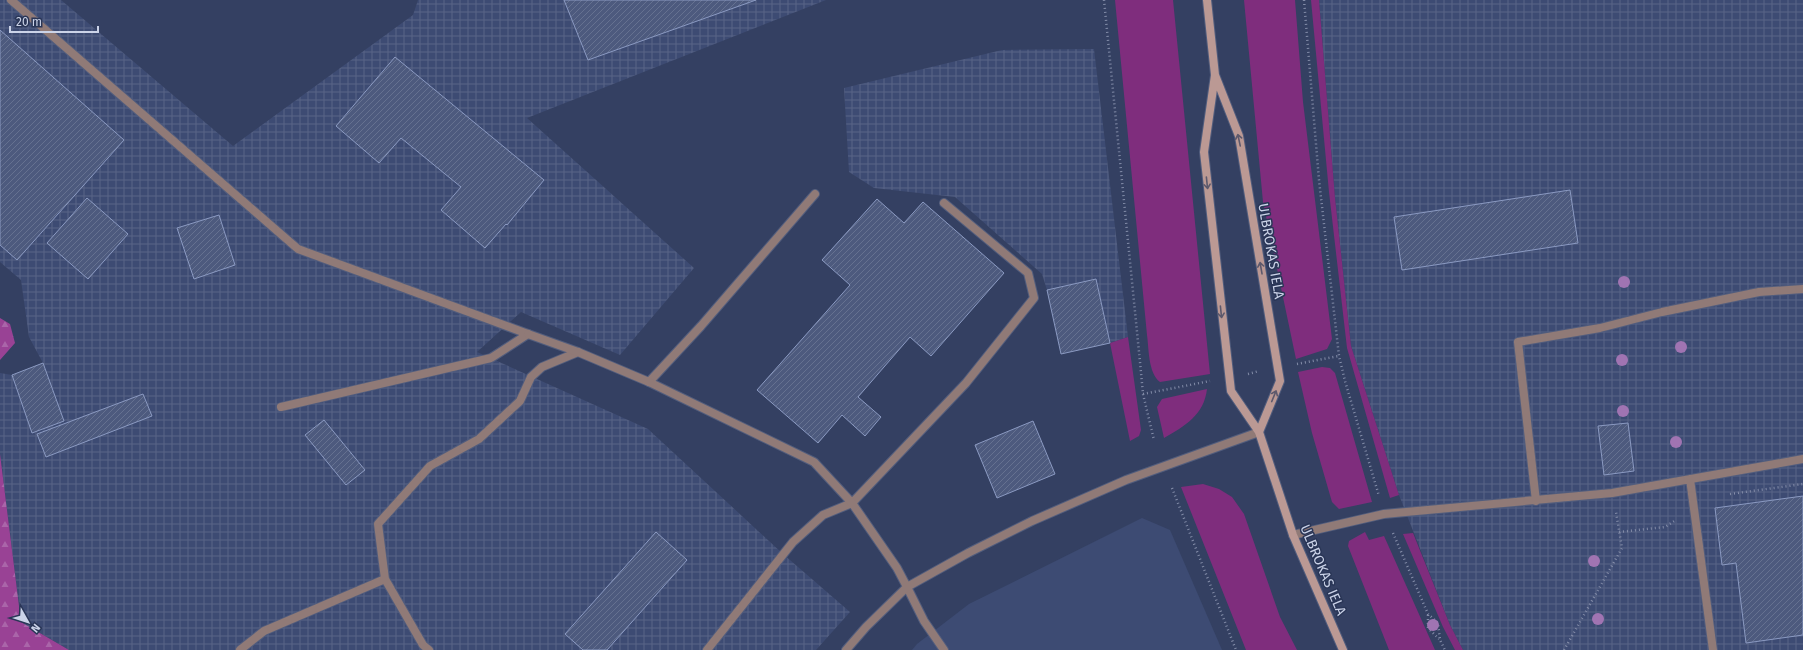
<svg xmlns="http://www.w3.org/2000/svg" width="1803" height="650" font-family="'Fira Sans',sans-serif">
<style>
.built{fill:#3d4b73}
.industrial{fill:url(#industrial-grid)}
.grass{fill:#7f2d7d}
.forest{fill:url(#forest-firs)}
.building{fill:url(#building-hatch);stroke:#8b9ac2}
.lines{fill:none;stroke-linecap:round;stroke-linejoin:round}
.service-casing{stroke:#525d7d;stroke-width:10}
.minor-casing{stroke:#525d7d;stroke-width:10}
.secondary-casing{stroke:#525d7d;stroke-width:10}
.path{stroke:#838ca8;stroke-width:2.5;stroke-dasharray:1 3;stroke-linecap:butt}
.service{stroke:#907a77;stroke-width:8}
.minor{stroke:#907a77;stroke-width:8}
.secondary{stroke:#bb9994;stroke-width:8}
.tree{fill:#a074b2}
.oneway{stroke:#5d596c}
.labels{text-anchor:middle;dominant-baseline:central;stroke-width:3;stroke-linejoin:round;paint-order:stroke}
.street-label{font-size:14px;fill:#cbd3e8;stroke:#2a3657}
</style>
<defs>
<pattern id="industrial-grid" width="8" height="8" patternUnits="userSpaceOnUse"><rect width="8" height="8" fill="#3d4b73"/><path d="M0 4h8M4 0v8" fill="none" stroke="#586487"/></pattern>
<pattern id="forest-firs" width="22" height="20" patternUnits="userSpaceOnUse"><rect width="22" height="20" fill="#994295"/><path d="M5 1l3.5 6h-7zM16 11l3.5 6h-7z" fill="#aa65a9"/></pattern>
<pattern id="building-hatch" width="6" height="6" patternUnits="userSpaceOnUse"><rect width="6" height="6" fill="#4d5a7e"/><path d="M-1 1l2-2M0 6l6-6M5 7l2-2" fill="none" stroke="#657190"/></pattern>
</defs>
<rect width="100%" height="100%" fill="#344062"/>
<path class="built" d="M1142 518 1170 530 1222 650H912L917 644 969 604Z"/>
<path class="industrial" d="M0 0H61L233 146 413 15 418 0H826L527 118 694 268 620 355 521 312 477 352 648 429 783 554 850 612 816 650H69L21 622 0 454V373L12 375 43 363 29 337 21 280 0 262Z
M1319 0H1803V650H1463L1450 625 1399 495 1351 346 1335 198Z
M1094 49 1128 337 1110 343 1096 279 1047 290 1042 274 955 197 874 188 849 172 844 88 1002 50Z"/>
<path class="grass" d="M1115 0H1173L1210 374 1160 382C1148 373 1149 349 1147 335Z
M1244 0H1295L1303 102 1332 339 1327 349 1296 359 1263 202Z
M1311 0H1319L1335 198 1351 346 1399 495 1390 498 1347 348 1329 192Z
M1128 337 1141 430 1139 436 1130 441 1110 343Z
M1322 367 1330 368 1335 373 1372 502 1339 509 1332 502 1312 433 1298 372Z
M1207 389C1204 415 1185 426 1164 438L1157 407 1162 399Z
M1203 484 1219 489 1232 497 1244 514 1280 617 1297 650H1246L1181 487Z
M1365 532 1369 540 1384 536 1435 650H1389L1348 546 1349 541Z
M1413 533 1450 625 1463 650H1455L1443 627 1403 534Z"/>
<path class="forest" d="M0 318 10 324 15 343 0 360Z
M0 454 21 622 69 650H0Z"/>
<path class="building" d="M564 0H756L588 60Z
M0 30 124 140 17 260 0 245Z
M395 57 544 180 507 225 506 224 485 248 441 210 461 187 401 138 379 163 336 126Z
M1570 190 1578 243 1402 270 1394 217Z
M87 198 128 234 88 279 47 243Z
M877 199 904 223 923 202 1004 273 931 356 910 337 858 397 881 417 865 436 842 415 818 443 757 390 850 285 822 260Z
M219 215 235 265 194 279 177 228Z
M1096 279 1110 343 1061 354 1047 290Z
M43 363 64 421 32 433 12 375Z
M143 394 152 416 46 457 37 434Z
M324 420 365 470 346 485 305 435Z
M1033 421 1055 474 997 498 975 445Z
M1628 423 1634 471 1604 475 1598 426Z
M1803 496V635L1746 643 1736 563 1722 565 1715 508Z
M656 532 687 560 607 650H583L565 634Z"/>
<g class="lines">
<defs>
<path id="service" d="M11 0 298 249 528 334
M649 382 701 326 815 194
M281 407 491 358 528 334
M1690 479 1713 650
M1536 501 1518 342 1600 328 1662 312 1759 292 1803 289
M1293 535 1384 514 1612 493 1803 459
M907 587 924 621 944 650
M240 650 264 631 385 579
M429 650 423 645 385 579 378 524 430 466 479 439 520 401 531 377 542 367 578 352
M707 650 793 542 823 515 852 503 966 383 1034 298 1028 273 944 203"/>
<path id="minor" d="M528 334 578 352 649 382 814 462 852 503 897 568 907 587
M846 650 866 627 907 587 968 553 1032 521 1126 480 1259 432"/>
<path id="secondary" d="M1207 0 1215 75 1204 152 1231 391 1259 432 1293 535 1343 650
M1215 75 1239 136 1280 381 1259 432"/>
</defs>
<use href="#service" class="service-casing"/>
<use href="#minor" class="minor-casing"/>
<use href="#secondary" class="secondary-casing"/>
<path class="path" d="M1104 0 1140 362 1143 394 1154 440
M1304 0 1319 180 1339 356 1345 381 1379 496
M1297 364 1339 356
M1248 374 1259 371
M1143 394 1210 381
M1172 488 1236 650
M1730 494 1803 484
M1619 532 1665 527 1676 520
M1393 533 1428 614 1438 623 1440 640 1445 650
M1428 615V628L1439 639
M1564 650 1622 548 1616 512"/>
<use href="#service" class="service"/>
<use href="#minor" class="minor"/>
<use href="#secondary" class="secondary"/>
</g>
<g class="tree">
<circle cx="1624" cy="282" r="6"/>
<circle cx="1681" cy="347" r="6"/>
<circle cx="1622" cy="360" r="6"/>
<circle cx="1623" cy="411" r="6"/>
<circle cx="1676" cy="442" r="6"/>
<circle cx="1594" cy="561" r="6"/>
<circle cx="1598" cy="619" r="6"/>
<circle cx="1433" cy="625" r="6"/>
</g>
<defs><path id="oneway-shaft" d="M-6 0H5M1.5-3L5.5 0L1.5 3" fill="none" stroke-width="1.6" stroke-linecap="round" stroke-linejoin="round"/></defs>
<g class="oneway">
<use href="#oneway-shaft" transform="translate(1239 140) rotate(-102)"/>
<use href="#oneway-shaft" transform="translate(1207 183) rotate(84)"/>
<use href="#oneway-shaft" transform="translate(1261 268) rotate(-100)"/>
<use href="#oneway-shaft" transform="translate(1221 312) rotate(84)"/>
<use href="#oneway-shaft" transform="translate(1274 396) rotate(-68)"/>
</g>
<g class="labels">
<g class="street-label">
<text transform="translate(1271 251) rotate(80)">ULBROKAS IELA</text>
<text transform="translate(1323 570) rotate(67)">ULBROKAS IELA</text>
</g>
</g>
<g transform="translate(28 622) rotate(129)" stroke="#2a3657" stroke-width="3" paint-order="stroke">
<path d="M0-3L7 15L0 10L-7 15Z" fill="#cbd3e8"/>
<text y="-6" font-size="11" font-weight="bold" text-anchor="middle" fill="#cbd3e8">N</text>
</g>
<path d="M10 26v6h88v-6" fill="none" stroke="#cbd3e8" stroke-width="2"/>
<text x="16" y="26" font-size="12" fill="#cbd3e8" stroke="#2a3657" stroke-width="3" paint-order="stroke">20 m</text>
</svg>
